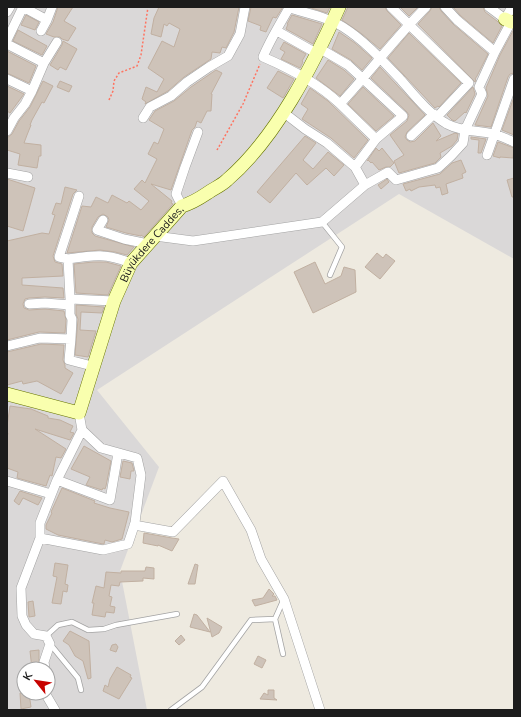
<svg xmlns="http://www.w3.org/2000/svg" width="521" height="717" font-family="'Nunito Sans',sans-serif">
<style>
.residential{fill:#dad8d8;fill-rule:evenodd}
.building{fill:#cec3b9;stroke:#c1b0a1}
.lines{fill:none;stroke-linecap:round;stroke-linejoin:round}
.lane-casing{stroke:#a3a3a3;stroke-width:6}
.street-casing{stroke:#a3a3a3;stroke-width:10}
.secondary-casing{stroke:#677500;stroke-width:14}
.path{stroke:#ff7360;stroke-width:1.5;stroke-dasharray:2 2;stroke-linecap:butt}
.lane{stroke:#fff;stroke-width:4.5}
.street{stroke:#fff;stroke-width:9}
.secondary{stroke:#f9ffae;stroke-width:13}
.labels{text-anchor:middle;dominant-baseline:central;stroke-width:3;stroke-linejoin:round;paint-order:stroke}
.street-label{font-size:11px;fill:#1c1c1c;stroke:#fff}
</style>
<rect width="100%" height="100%" fill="#eeeae0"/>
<path class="residential" d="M7 7H514V259L399 194 97 390 159 467 120 571 147 710H7ZM24 669H48V693H24Z"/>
<path class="building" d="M58 7H73L64 21 76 28 68 41 62 39 60 37H54L46 34 53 22Z
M159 7H239L234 32 226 48 222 47 220 53 212 52 211 59 184 77 168 91 145 104 146 102 142 99 146 87 157 92 164 79 148 68 162 41 174 47 180 29 169 23 167 26 164 24 161 37 151 34 154 18Z
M251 7H283L276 18 273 17 266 32 260 30 261 26 248 21Z
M308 7H330L327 13Z
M348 7H385L387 11 401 25 380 49 362 34 342 20Z
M400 7H418L409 16Z
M432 7H439L441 11 453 24 488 54 477 76 475 79 476 80 475 82 418 24 430 11Z
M453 7H483L485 12 497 21 502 26 493 43 461 16Z
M26 15 39 22 35 30 21 25Z
M292 15 322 24 313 44 286 29 288 24H287Z
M514 29V73L510 74 508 77 491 127 475 125 488 96 486 88 500 55Z
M18 30 47 46 42 55 13 41Z
M339 32 355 43 372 58 362 70 351 60 332 49Z
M409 33 461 83 439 107 438 106 435 108 388 58Z
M63 41 77 49 66 70 60 67 58 70 50 65 62 45Z
M284 42 306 54 302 61 303 62 300 68 281 59 285 52 280 49Z
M7 51 36 66 29 83 7 73Z
M328 60 344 70 354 79 340 96 316 78Z
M380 67 425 115 407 132 405 137 407 140 410 142 415 141 433 123 441 136 436 141 455 133 458 134 457 140 452 146 440 153 441 157 435 163 399 173 394 161 404 155 390 135 407 121 409 115 407 112 371 78Z
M216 70 222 73 211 94H212L211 111H207L201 123 197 121 195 127 192 130 171 190 151 184 172 201 171 203 173 204 144 237 141 235V236L126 233 106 227 109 220 108 217 103 214 98 217 92 227V233L95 236 134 247 127 255 115 252 100 250 67 253 82 206 91 207 96 197 108 203 112 195 127 203 129 201 141 210 149 201 134 189 142 180 145 183 157 159 148 154 154 142 158 144 164 129 149 120 155 111 174 101 191 87Z
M278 71 294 79 283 98 267 88Z
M43 81 53 86 44 103 42 102 32 120 30 125H31L27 135 24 143 41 145V156H39L37 168 18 165 20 154 7 150V138L12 134 19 121 30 107Z
M60 81 72 86 69 92 57 87Z
M7 86 24 94 10 113 7 111Z
M363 87 394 116 376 131 348 104Z
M473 87 475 94 466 113 465 112 455 121 452 120 447 115Z
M310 88 328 101 368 140 354 158 331 138 302 119 308 109 301 104Z
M514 97V135L502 130Z
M305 136 316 143 303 160 313 169 328 152 344 165 334 176 326 168 307 185 296 173 270 203 257 192Z
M471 137 486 139 481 153H478L479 140 471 139Z
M498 142 514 148 513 158 500 157V158L493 156Z
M376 148 379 151 382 148 394 163 390 167H386L379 170 372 162 371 163 368 160 367 161Z
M461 160 466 172 462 174 463 178 446 184 448 193 442 195 440 187 436 188 435 185 419 187 411 191 410 189 406 191 403 184 440 174 452 163Z
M514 178V197H512L507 180Z
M7 179 35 188 23 231 7 226Z
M387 179 389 182 381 189 378 185Z
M65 187 77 190 73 194 53 256 55 262 62 264 63 276 22 278V285L63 288 64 298 45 297 29 298 25 299 23 304 24 308 29 310 45 309 64 311 66 320 65 333 39 332 7 340V241L42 233 49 234 55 215 52 214 56 203 61 204Z
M377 253 383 258 386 254 395 261 380 279 365 267Z
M93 262H106L121 266 108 295 76 293 74 264Z
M315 262 325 284 341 276 344 267 355 270 356 292 313 313 294 272Z
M76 305 104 307 102 313 81 312 80 330 96 331 88 357 75 355 78 319 76 314Z
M41 344 64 345 63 360 65 365V368L73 373 61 394 37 381 23 384 22 381 7 385V352Z
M10 406 31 409 48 416V418L60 420 73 426 70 432 74 433 70 440 35 429 66 449 61 458 56 457 52 476 50 475 46 486 17 478 18 472 7 468V438L8 433H7V426Z
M84 446 111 461 106 486 105 489 103 488 102 490 86 485 90 477 71 469Z
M123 461 132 463 134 471H131L130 479 120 477Z
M62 488 95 501 94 503 110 508 129 512 122 539 112 542 105 540 104 544H103L58 535 46 529V525L52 513 51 512Z
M20 491 42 498 38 505 23 498 19 505 14 501Z
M144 533 172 538 179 539 172 551 158 545V546L143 543Z
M55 563 68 565 65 584 68 585 67 592 63 591 61 604 52 603 57 577 53 576Z
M195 564 198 565 195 584H188Z
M146 567 154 568V579L143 578V581L120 582 119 586 111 585 109 596 112 597 110 606 115 607 114 613 106 612 105 617 92 615 94 603H92L96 586 104 588 106 572 121 573V571H145Z
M269 589 274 594 272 596H275L277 600 255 606 252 600 263 598Z
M33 601 35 616 29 617 28 602Z
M194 614 197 615 210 632 190 627Z
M207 618 222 627 219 633 212 637Z
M70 631 89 641 91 678 88 679 83 661 75 656 69 645 63 641Z
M181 635 185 640 179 645 175 641Z
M116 644 118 647 116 652 110 650 112 645Z
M39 650V669H32L30 651Z
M258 656 266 660 262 668 254 664Z
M117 667 131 675 130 677 132 678 119 699 103 691 105 685 108 687 110 679Z
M268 690H274V698L277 700 260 699 264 693 268 695Z
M20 693H29L31 707 21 709Z"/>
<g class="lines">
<defs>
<path id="lane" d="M322 222 342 247 330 275
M275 619 283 654
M46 636 58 625 72 622 88 630 104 629 116 625 177 614
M50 644 78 678 81 690
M171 710 202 687 251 620 275 619 283 601"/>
<path id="street" d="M23 7 47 20 52 7
M289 7V8C307 13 327 17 343 27 365 41 383 61 401 80 415 96 428 113 447 124 462 132 478 130 494 134 501 136 507 139 514 142
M391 7 469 83 437 117
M445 7 457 20 495 52
M489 7 505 19 512 7
M289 8C280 24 270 40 263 57 291 69 318 83 340 104 370 72 395 38 426 7
M7 12 10 7
M41 31 47 20
M277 31 316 53
M7 40 23 7
M7 44 44 63
M319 48 348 65 403 116 376 139 340 104
M7 79 32 91
M283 112 305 129 327 143 355 167 365 185
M143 118 150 107 171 96 187 82 209 67 228 56 240 34 245 7
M7 131 14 118 25 104 32 91 44 63 57 42
M411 136 434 114
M487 155 514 79
M355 167 376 139
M7 173 28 177
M182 206 176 194 185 167 198 132
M103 220 97 230 124 239 148 244
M155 236 193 241 322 222 365 185 388 172 396 180 438 168 451 156 463 143 465 130 482 94 479 87 495 52 511 22H514
M68 259 59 257 79 196
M70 299 114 301
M29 304 45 303 70 305
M71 339 72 319 70 315V299L68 259C94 255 105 253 131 263
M7 346 40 338 71 339 69 360 92 366
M57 480 110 500 118 453
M7 481 51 494
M134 525 173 532 223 481 251 530 261 559 284 599 320 710
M40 538 103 550 128 544 135 523 141 475 137 458 101 448 82 430
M45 669 44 662 50 644 46 636 34 634 26 625 22 616 21 588 40 538V523L57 480 82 430 79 413
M45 693 55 710"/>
<g id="secondary">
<path d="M505 19 511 22"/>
<path id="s1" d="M7 394 79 413 114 301 131 263 182 206C193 203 200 198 209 192 215 188 222 185 227 180 276 138 313 65 339 7"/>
</g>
</defs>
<use href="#lane" class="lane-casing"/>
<use href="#street" class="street-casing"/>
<use href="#secondary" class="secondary-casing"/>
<path class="path" d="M109 100 113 91 114 81 119 73 137 66 141 55 148 7
M217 150 243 104 260 64"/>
<use href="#lane" class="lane"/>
<use href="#street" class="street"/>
<use href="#secondary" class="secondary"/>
</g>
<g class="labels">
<g class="street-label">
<text stroke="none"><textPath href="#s1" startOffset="261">Büyükdere Caddes,</textPath></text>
</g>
</g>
<rect width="521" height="717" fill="none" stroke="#1c1c1c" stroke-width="16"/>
<g transform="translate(36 681) rotate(300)"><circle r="19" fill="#ffffff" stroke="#a4a4a4"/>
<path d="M0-3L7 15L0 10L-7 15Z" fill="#c70300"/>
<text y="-6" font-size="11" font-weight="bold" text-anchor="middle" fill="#1c1c1c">K</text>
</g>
</svg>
